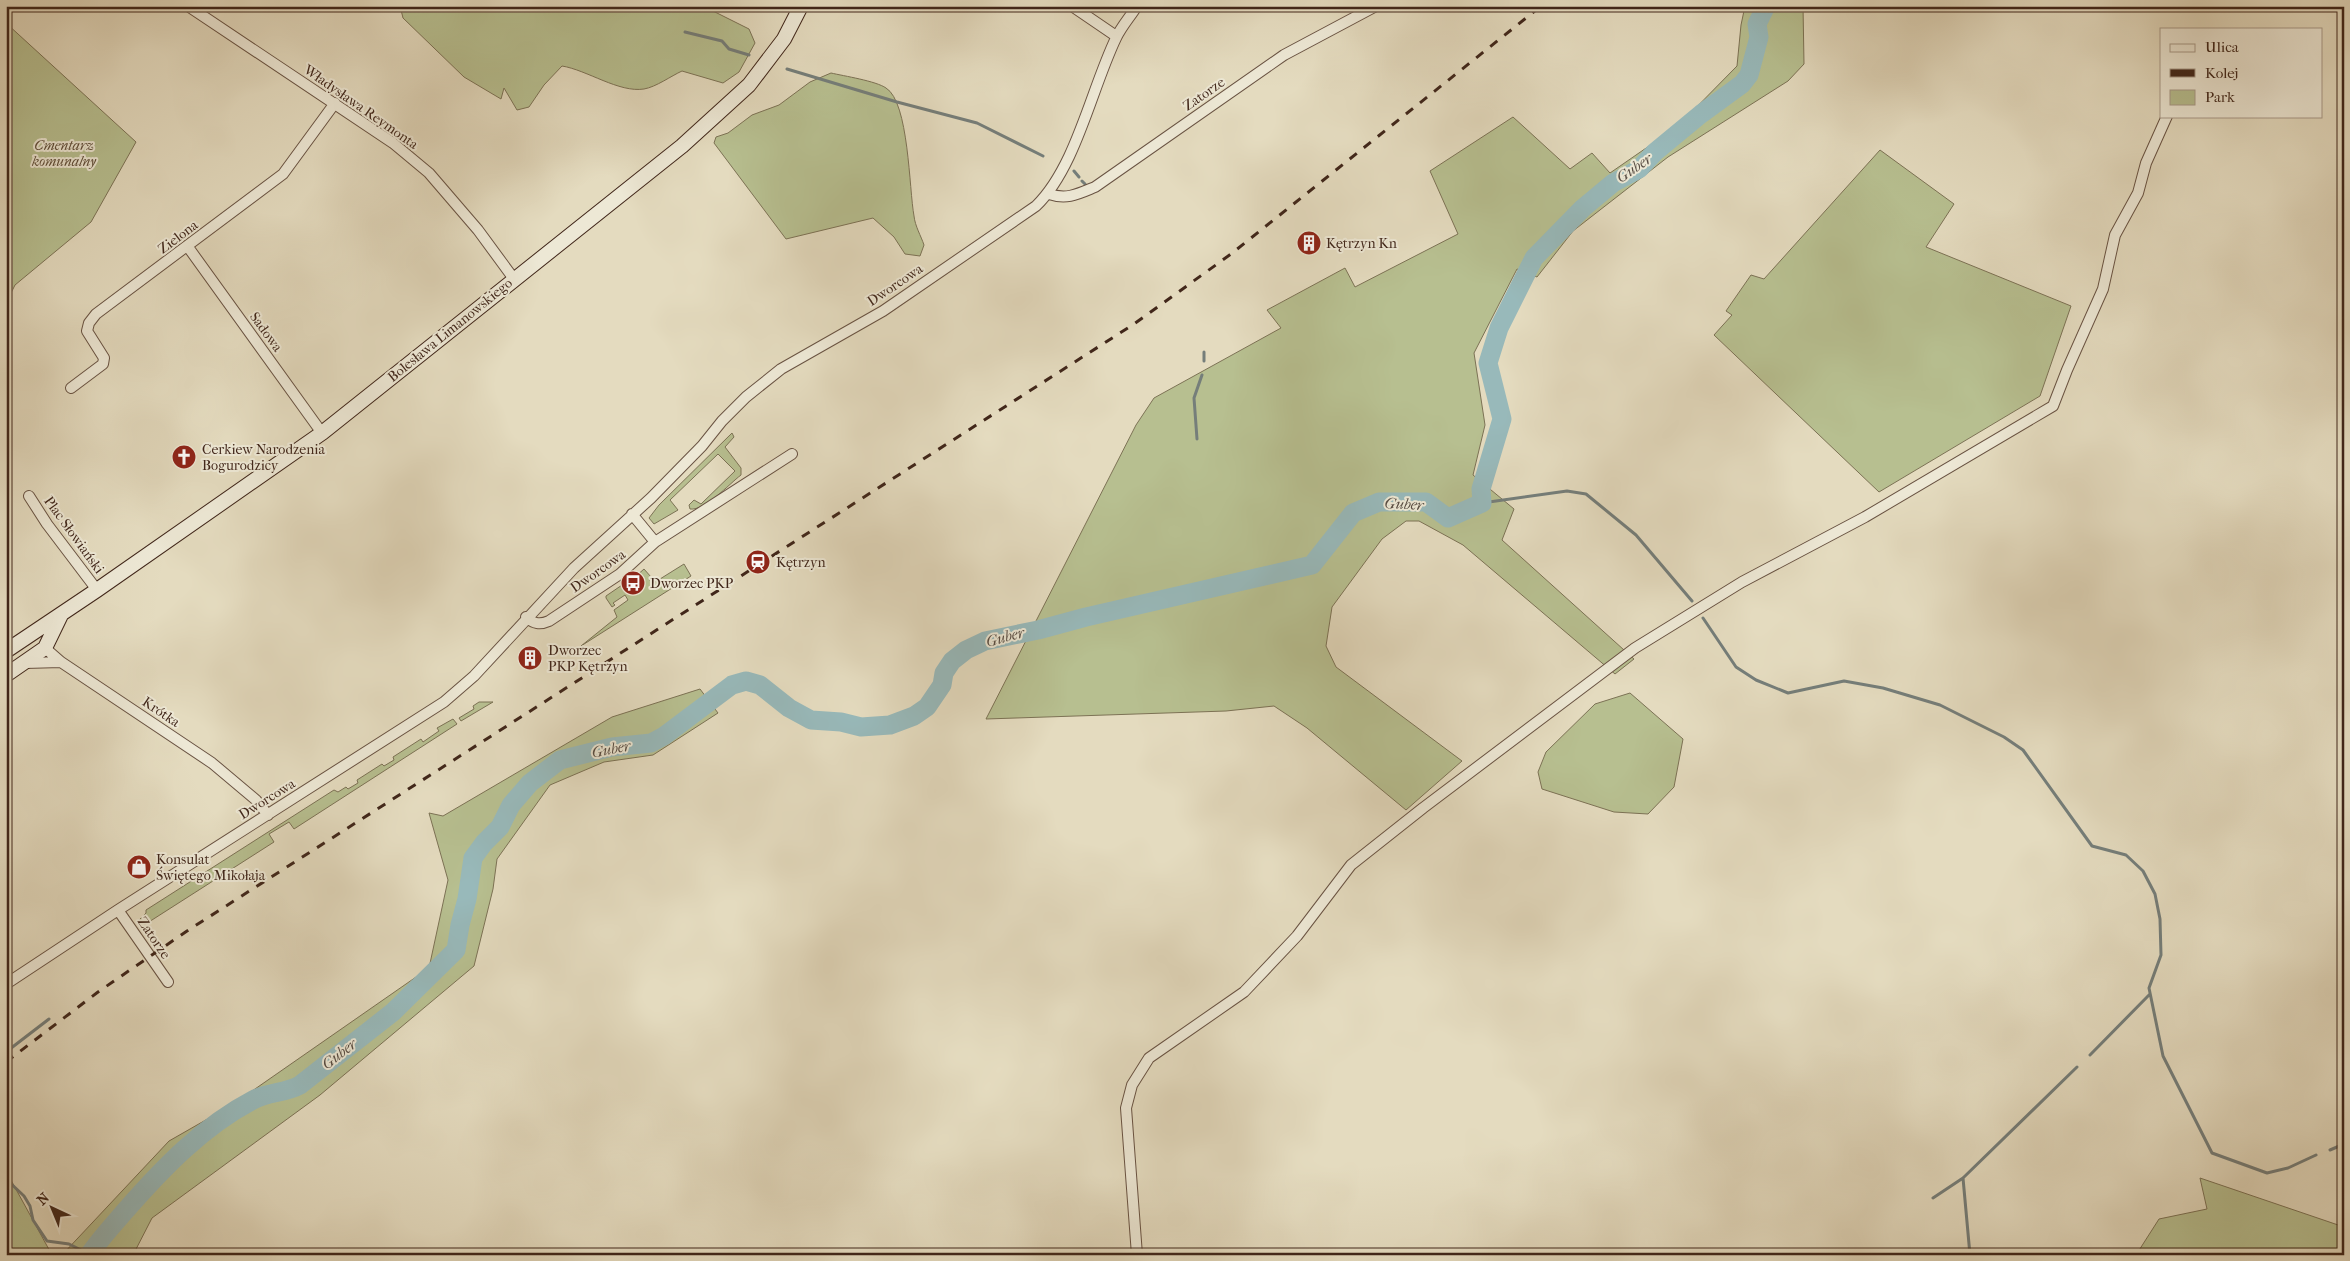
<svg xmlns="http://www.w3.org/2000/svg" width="2350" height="1261" font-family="'IM FELL French Canon',serif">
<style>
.green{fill:#b7bf90;stroke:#7c7255}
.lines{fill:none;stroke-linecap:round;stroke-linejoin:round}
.stream{stroke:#757e7a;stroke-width:3}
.river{stroke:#98b9ba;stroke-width:19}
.street-casing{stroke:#695343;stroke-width:12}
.secondary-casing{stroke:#40261a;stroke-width:16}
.street{stroke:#ede8d5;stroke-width:10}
.secondary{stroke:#ede8d5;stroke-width:14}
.rail{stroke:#40261a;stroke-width:3;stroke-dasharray:9 9;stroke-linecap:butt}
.labels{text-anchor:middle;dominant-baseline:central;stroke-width:4;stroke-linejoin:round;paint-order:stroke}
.street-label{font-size:14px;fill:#40261a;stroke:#ede8d5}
.park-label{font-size:14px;font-style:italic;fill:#5e4c38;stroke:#ede8d5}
.poi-label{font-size:14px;fill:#40261a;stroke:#ede8d5;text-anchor:start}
.water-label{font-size:15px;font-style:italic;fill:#564b42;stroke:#ede8d5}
</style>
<rect width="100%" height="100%" fill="#e4dbbf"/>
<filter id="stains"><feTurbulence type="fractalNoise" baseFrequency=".004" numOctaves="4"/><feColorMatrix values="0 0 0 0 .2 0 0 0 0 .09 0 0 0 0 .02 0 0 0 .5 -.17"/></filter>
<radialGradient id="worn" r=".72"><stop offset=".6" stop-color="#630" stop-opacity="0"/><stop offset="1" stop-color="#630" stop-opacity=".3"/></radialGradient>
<path class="green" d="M400 6H703L749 29 755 43 739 72 723 83 682 71C671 76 656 87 644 89 619 93 587 70 562 66L544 85 529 107 517 110 504 88 501 99 464 77 403 18Z
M1745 6H1803L1804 64 1788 81 1668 157 1573 231 1537 277 1517 269 1474 353 1485 425 1473 475 1514 509 1502 540 1634 659 1615 674 1463 545 1419 521H1406L1382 539 1332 607 1326 646 1336 667 1462 761 1406 810 1307 728 1274 706 1226 711 986 719 1136 425 1154 398 1281 328 1267 310 1345 268 1355 287 1458 234 1430 171 1513 117 1570 169 1592 153 1610 173 1678 126 1737 66 1741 25Z
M6 23 136 142 91 222 15 285 6 303Z
M831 73C844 76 876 81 886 88 909 102 909 189 914 216 915 226 921 236 924 245L920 256 905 254 894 237 873 218 786 239 714 143 716 137 728 133 752 115 779 105 810 82Z
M1880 150 1954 204 1926 247 2071 306 2040 396 1879 492 1714 335 1732 315 1726 311 1751 275 1764 279Z
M732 433 734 437 725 447 741 468V475C729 484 705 511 690 509L689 505 694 500 701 504 735 471 718 454 670 500 678 510 654 524 649 518 659 505Z
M684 564 691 576 581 646 617 617 614 610 628 600 625 595 613 603 615 605 612 607 606 598V596L625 583 630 588 638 583 635 577 644 569 651 577H654L650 580 652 584Z
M700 689 718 713 653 755 604 762 550 785 497 859 493 889 474 966 320 1095 152 1218 133 1255H62L169 1141 232 1105 429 968 448 880 429 813 443 816 612 717Z
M1630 693 1683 739 1674 787 1648 814 1614 812 1542 789 1538 772 1546 752 1595 704Z
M479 702H493L461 721 459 718 474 709 473 706Z
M453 719 457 724 294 829 289 822 269 834 274 842 141 927 140 919 146 913V910L334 790 338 792 346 787 348 789 358 783 357 780 382 764 384 766 394 760 393 757 421 739 423 742 439 731 437 728Z
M6 1171 52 1255H6Z
M2200 1178 2344 1227V1255H2136L2159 1219 2207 1209Z"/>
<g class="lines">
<path class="stream" d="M685 32 722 41 729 49 749 55
M787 69 897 102 977 123 1043 156
M1074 171 1079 177
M1082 181 1085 184
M1204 361V352
M1197 439 1194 398 1202 375
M1482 503 1567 491 1586 494 1636 535 1692 601
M1703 618 1736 667 1756 680 1788 693 1844 681 1883 688 1940 705 2004 737 2023 750 2092 846 2126 855 2143 871 2155 894 2160 919 2161 955 2149 988 2163 1056 2212 1153 2267 1173 2288 1168 2316 1155
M6 1052 49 1019
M2090 1055 2150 994
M2330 1150 2344 1144
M1963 1178 1970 1255
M6 1179 24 1196 30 1206 33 1220 47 1241 69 1244 89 1254
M1933 1198 1963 1178 2077 1067"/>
<path class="river" d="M89 1255C100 1239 113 1225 126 1210 162 1169 203 1126 253 1100 268 1092 286 1093 300 1085L393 1012 456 950 460 925 467 899 473 858 484 843 500 827 511 805 530 783 560 760 612 747 651 743 664 736 732 685 746 681 760 685 789 708 811 720 841 722 861 727 890 725 914 716 927 707 942 685 944 673 952 661 966 650 985 641 1038 630 1086 617 1312 565 1353 513 1379 502H1426L1448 518 1482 503 1481 489 1502 419 1488 363 1499 328 1534 258 1583 208 1613 183 1639 169 1655 152 1701 114 1742 84 1749 75 1759 37 1757 24 1766 6"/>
<defs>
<path id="street" d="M188 6 393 143 429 173 478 230 514 279
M1072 6 1116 36
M1049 194C1067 200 1078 194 1095 187L1284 55 1376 6
M188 247 322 433
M71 388 103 364 104 358 87 331 89 323 96 314 283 174 335 103
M29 496 47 524 97 590
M632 514 655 542
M526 617C534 624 540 625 549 621L620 574 655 542 792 454
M45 648 61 662 212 763 256 800 268 815
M25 663 61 662
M118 910 168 982
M6 984 118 910 444 702 474 676 574 568 651 498 702 446 722 421 746 397 781 369 883 311 1036 206C1076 167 1091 90 1116 38 1121 27 1130 17 1137 6
M1137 1255 1126 1108 1132 1085 1149 1058 1244 992 1297 936 1351 865 1423 808 1635 648 1742 582 1865 517 2053 406 2067 370 2103 289 2115 235 2138 193 2146 163 2167 116"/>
<path id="secondary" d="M6 651 97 590 322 433 682 146 749 85 784 39 801 6
M6 675 45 648 61 615"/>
</defs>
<use href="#street" class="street-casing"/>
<use href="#secondary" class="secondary-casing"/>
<use href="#street" class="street"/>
<use href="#secondary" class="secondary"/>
<path class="rail" d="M6 1062 98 992 187 931 1134 324 1231 254 1541 6"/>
</g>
<defs>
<symbol id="building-disc" viewBox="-11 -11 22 22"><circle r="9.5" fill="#8f2418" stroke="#ede8d5"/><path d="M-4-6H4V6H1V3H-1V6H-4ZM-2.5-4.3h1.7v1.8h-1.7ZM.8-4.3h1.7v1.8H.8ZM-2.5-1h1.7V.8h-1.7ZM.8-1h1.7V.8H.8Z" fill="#fff"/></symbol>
<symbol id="church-disc" viewBox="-11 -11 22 22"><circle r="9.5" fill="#8f2418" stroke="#ede8d5"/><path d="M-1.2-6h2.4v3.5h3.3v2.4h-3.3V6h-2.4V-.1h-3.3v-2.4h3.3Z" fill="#fff"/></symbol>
<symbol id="station-disc" viewBox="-11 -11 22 22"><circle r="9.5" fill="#8f2418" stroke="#ede8d5"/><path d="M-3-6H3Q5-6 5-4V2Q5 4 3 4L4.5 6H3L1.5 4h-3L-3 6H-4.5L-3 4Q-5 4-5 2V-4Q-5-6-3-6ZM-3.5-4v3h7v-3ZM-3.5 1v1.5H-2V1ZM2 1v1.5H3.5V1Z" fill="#fff"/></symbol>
<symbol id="bus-disc" viewBox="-11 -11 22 22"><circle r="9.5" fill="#8f2418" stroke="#ede8d5"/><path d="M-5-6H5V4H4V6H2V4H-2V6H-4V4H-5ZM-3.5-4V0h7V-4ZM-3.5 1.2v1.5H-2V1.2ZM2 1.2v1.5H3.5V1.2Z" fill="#fff"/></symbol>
<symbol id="shop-disc" viewBox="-11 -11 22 22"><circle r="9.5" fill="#8f2418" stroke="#ede8d5"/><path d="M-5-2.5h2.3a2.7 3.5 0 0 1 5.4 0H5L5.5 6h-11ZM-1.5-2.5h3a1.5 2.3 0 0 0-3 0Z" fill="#fff"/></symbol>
</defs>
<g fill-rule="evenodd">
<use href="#building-disc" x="1295" y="229" width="28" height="28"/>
<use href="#church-disc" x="170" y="443" width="28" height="28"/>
<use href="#station-disc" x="744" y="548" width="28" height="28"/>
<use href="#bus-disc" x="619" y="569" width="28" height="28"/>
<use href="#building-disc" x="516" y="644" width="28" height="28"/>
<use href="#shop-disc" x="125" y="853" width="28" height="28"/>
</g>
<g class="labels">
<g class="street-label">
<text transform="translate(1204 94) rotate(-35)">Zatorze</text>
<text transform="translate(361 107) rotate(35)">Władysława Reymonta</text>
<text transform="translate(178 237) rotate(-37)">Zielona</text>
<text transform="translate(895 285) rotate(-34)">Dworcowa</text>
<text transform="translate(450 330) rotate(-39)">Bolesława Limanowskiego</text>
<text transform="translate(266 332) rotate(54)">Sadowa</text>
<text transform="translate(74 535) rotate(54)">Plac Słowiański</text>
<text transform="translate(598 571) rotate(-35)">Dworcowa</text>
<text transform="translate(161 712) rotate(34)">Krótka</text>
<text transform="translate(267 799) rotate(-32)">Dworcowa</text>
<text transform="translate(154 938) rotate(56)">Zatorze</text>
</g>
<g class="park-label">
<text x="64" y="145">Cmentarz<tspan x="64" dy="16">komunalny</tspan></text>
</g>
<g class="poi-label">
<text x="1326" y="243">Kętrzyn Kn</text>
<text x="202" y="449">Cerkiew Narodzenia<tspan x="202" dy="16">Bogurodzicy</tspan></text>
<text x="776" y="562">Kętrzyn</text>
<text x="650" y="583">Dworzec PKP</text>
<text x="548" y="650">Dworzec<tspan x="548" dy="16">PKP Kętrzyn</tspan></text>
<text x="156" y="859">Konsulat<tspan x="156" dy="16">Świętego Mikołaja</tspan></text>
</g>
<g class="water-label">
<text transform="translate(1634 168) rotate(-35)">Guber</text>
<text transform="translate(1404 504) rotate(3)">Guber</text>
<text transform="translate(1005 637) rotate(-15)">Guber</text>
<text transform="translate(611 749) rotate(-11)">Guber</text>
<text transform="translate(339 1054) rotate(-38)">Guber</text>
</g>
</g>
<rect width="2350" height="1261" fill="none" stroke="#e4dbbf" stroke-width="25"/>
<rect x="8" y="8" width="2335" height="1246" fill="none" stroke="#40261a" stroke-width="2.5"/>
<rect x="12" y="12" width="2325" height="1236" fill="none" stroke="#40261a"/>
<rect x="2160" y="28" width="162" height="90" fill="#ede8d5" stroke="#a89a8a"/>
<rect x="2170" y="44" width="25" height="8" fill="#ede8d5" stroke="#a89a8a"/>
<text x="2205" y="52" font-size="15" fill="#40261a">Ulica</text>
<rect x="2170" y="69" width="25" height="8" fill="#40261a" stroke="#a89a8a"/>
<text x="2205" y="78" font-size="15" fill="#40261a">Kolej</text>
<rect x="2170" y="90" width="25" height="15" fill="#b7bf90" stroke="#a89a8a"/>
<text x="2205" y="102" font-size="15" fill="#40261a">Park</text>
<g transform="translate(52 1208) rotate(316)" stroke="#ede8d5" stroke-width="4" paint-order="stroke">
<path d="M0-4L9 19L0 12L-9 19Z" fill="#40261a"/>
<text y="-8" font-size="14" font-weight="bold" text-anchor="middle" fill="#40261a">N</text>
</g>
<rect width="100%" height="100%" filter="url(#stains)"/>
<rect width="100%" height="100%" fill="url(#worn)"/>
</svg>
